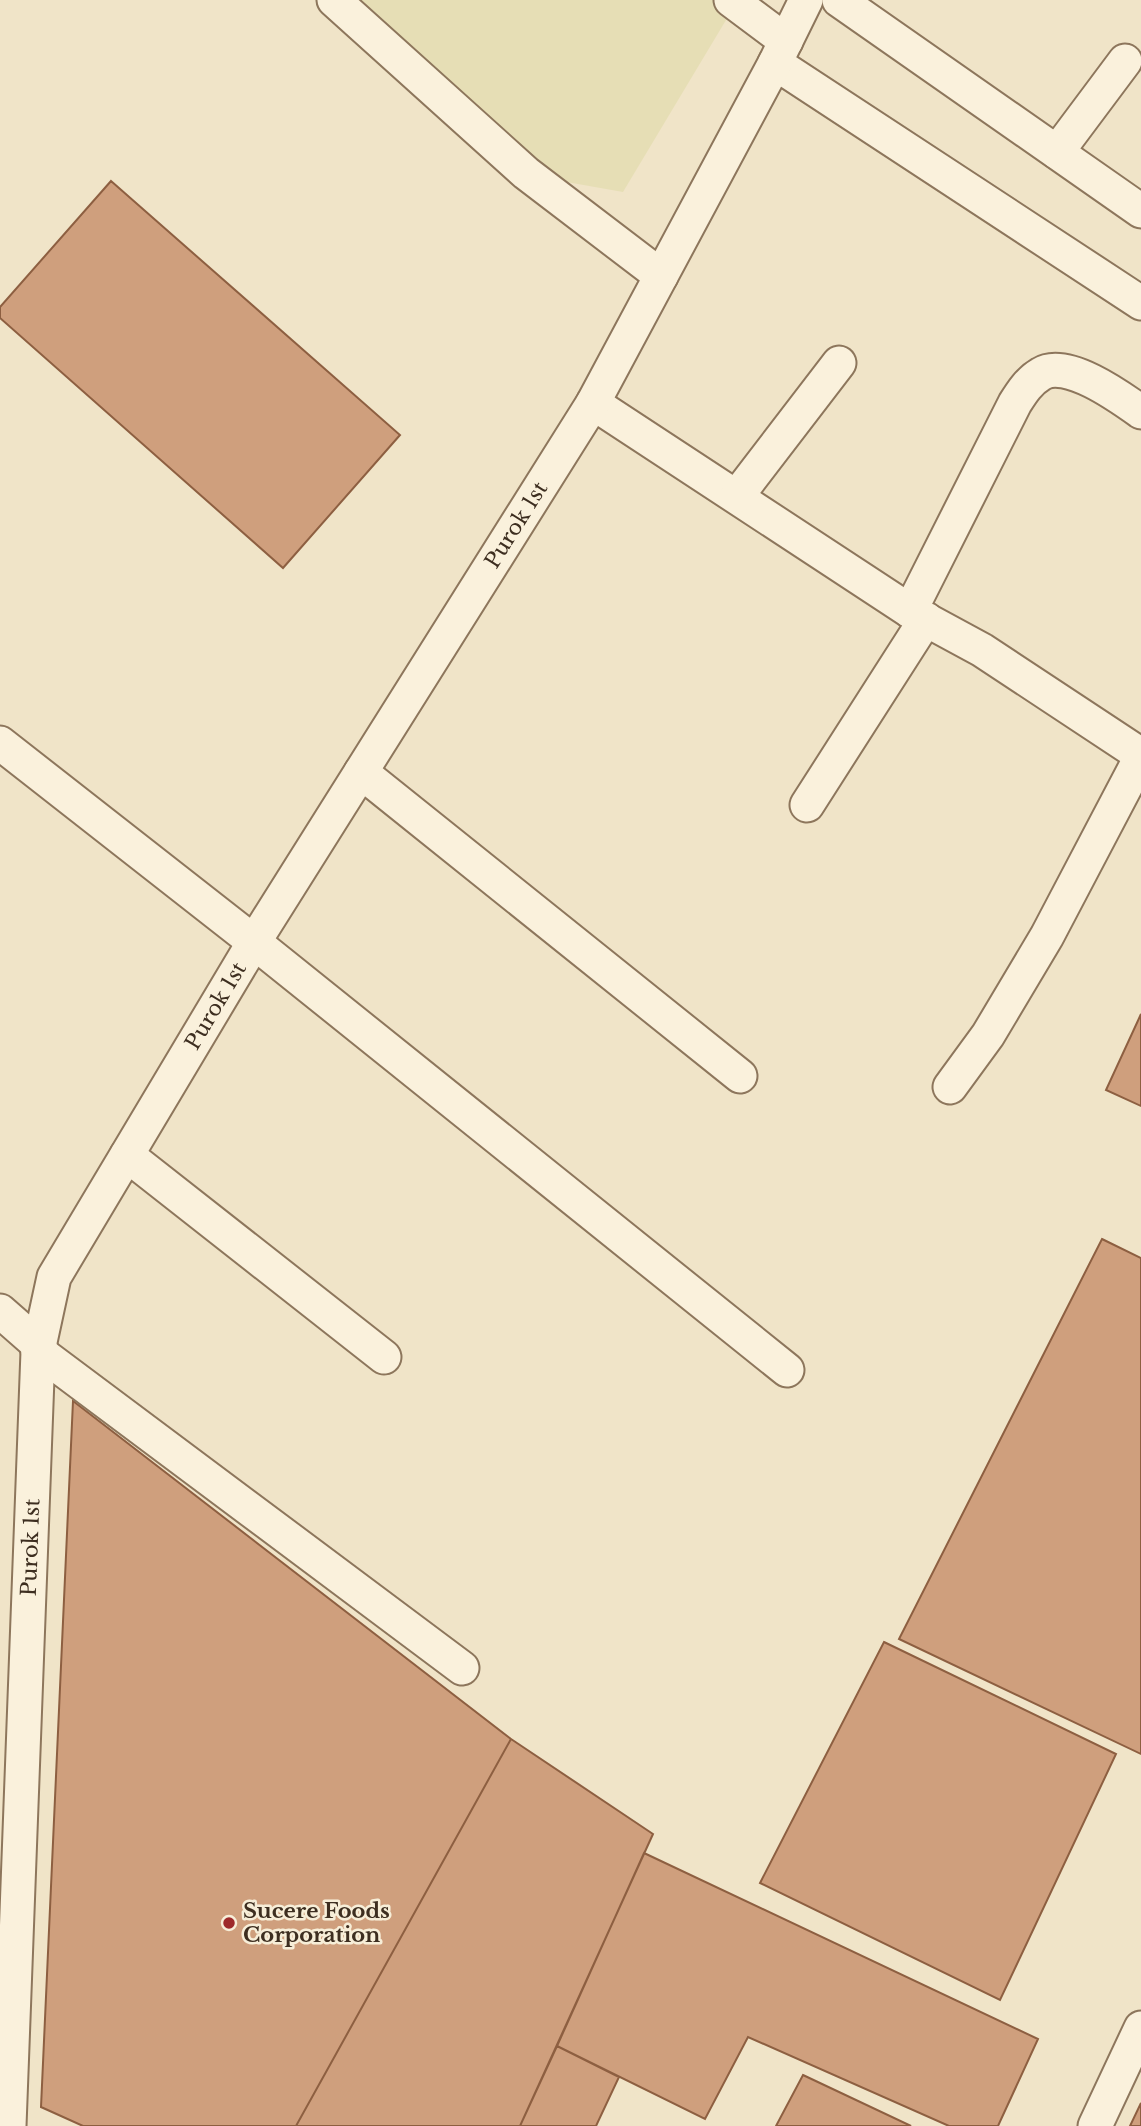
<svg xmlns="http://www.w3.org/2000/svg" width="1141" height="2126" font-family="'Libre Baskerville',serif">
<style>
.farmland{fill:#e6deb5}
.building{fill:#cf9f7d;stroke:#8d5f41;stroke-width:2}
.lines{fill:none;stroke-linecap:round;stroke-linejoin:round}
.minor-casing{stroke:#8d765c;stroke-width:37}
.minor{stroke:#faf1dc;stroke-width:33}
.poi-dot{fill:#9e2a2b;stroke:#f7eed8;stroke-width:2.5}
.labels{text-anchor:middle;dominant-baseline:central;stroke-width:5;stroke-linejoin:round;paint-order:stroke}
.street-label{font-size:21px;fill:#3d2e20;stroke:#f7eed8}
.poi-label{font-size:21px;font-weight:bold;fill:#3d2e20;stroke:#f7eed8;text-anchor:start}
</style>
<rect width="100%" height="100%" fill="#f0e4c8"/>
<path class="farmland" d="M358 0H738L623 192 561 181Z"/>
<path class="building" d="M111 181 400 435 283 568 0 318V307Z
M1141 1014V1106L1106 1090Z
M1102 1239 1141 1258V1754L899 1639Z
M73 1401 511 1739 296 2126H83L41 2107Z
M884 1642 1116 1754 1000 2000 760 1883Z
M511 1739 653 1834 520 2126H296Z
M644 1853 1038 2039 998 2126H949L748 2037 705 2119 557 2046Z
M557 2046 619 2077 596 2126H520Z
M803 2075 911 2126H776Z
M1141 2103V2126H1130Z"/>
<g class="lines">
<defs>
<g id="minor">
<path d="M334 0 526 173 661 276"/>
<path d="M731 0 786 41"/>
<path d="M839 0 1141 211"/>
<path d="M775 63 1141 303"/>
<path d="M1057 152 1125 61"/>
<path d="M593 403 910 611 982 650 1141 755"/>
<path d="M737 496 839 363"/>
<path d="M910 611 1015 403C1022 392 1029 381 1041 374 1066 358 1120 397 1141 412"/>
<path d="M0 743 254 942 787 1370"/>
<path d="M361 772 740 1076"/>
<path d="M807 805 926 619"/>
<path d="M950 1087 988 1035 1047 936 1141 757"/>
<path d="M127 1155 384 1357"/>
<path d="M0 1311 40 1346"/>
<path d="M38 1351 462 1668"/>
<path id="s1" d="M9 2126 38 1351 54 1277 254 942 593 403 775 63 806 0"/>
<path d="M1095 2126 1141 2028"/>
</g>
</defs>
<use href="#minor" class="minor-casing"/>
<use href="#minor" class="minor"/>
</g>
<circle class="poi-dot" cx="229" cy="1923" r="7"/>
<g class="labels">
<g class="street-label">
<text stroke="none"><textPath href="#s1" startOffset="1734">Purok 1st</textPath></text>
<text stroke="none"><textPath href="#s1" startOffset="1167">Purok 1st</textPath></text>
<text stroke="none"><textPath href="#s1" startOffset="579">Purok 1st</textPath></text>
</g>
<g class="poi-label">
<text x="243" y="1911">Sucere Foods<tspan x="243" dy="24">Corporation</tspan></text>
</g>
</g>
</svg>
